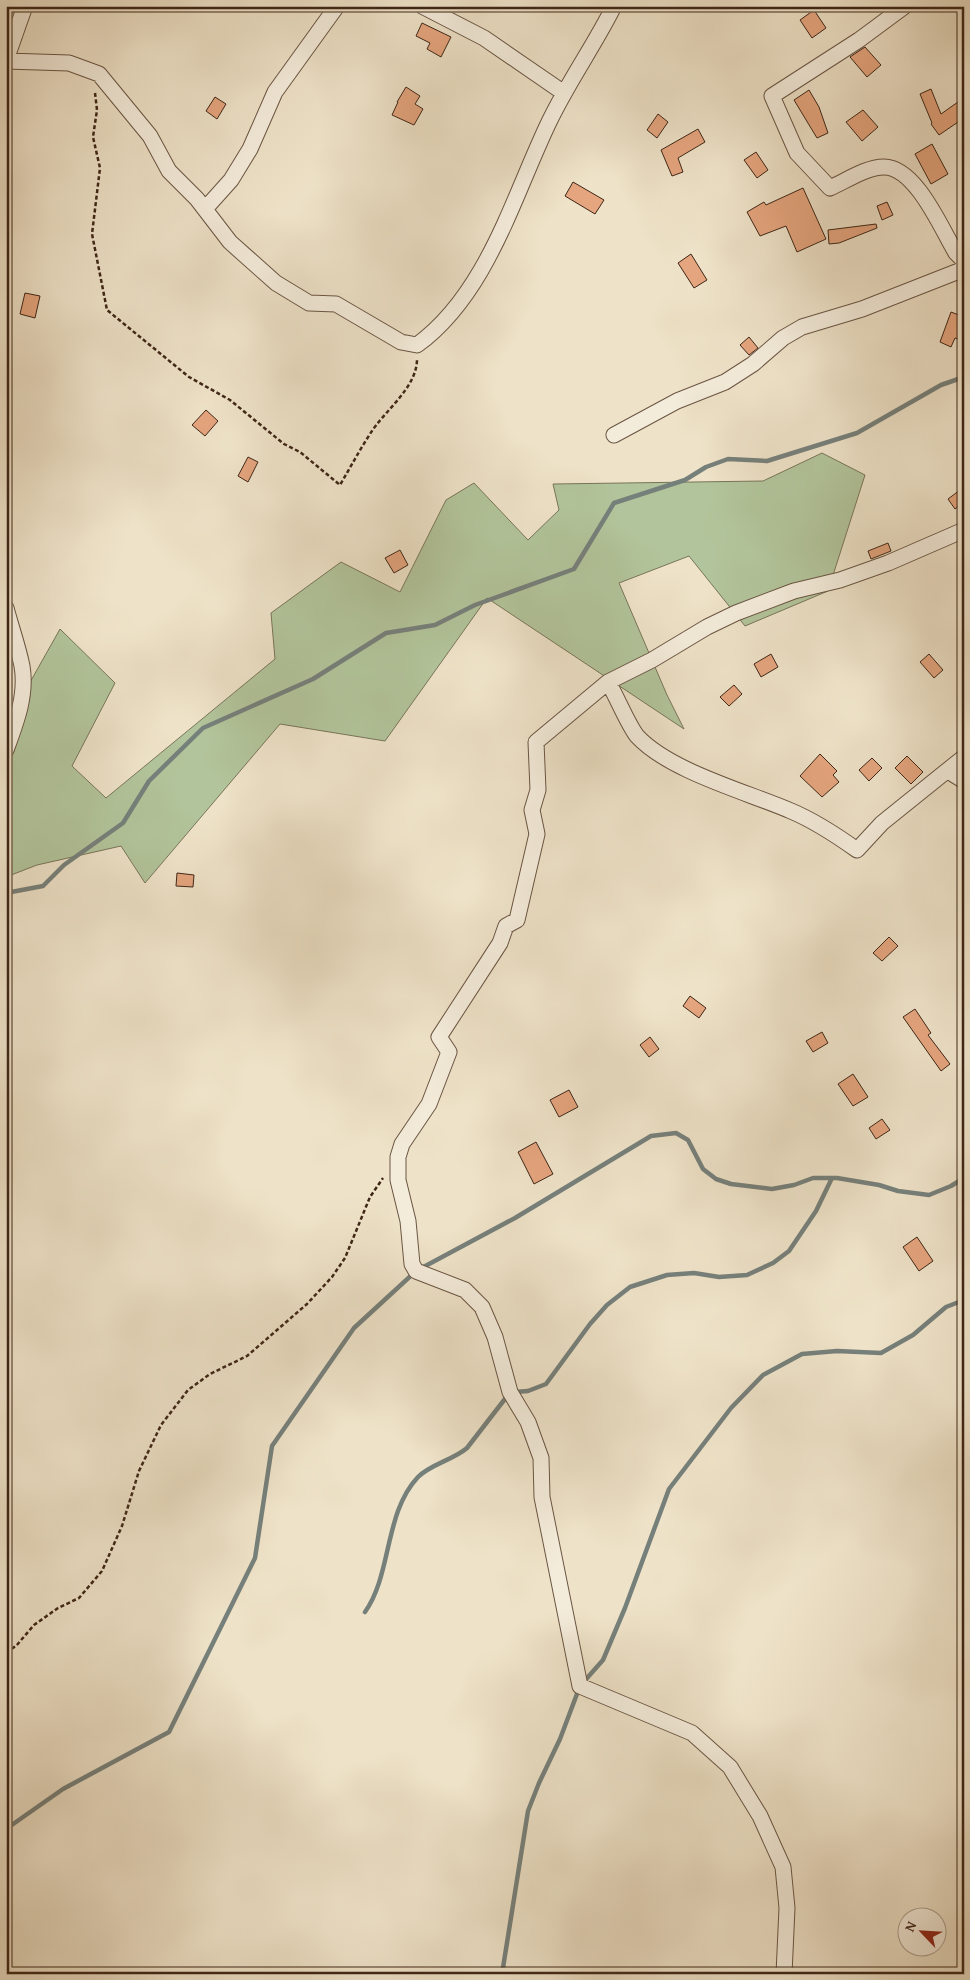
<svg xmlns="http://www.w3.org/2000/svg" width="970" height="1980" font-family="'Gentium Book Plus',serif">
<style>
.green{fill:#b2c49b;stroke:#787559}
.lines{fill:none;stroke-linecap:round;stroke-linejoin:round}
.stream{stroke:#76807b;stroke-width:4.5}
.building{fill:#e5a57e;stroke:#3e2617}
.street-casing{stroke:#6a5543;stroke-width:17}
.path{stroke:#3e2617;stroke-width:2.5;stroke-dasharray:4 2.5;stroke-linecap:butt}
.street{stroke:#f4ecdb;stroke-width:15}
</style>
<rect width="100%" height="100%" fill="#eee2c8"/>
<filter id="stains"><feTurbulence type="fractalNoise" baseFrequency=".004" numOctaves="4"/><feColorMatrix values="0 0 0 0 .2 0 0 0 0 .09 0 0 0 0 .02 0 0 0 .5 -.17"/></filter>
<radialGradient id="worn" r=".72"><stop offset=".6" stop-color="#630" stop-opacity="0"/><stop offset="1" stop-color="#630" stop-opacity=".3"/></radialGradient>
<path class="green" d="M822 453 865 475 828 591 745 626 689 556 619 583 667 695 684 729 487 598 385 741 280 724 145 883 121 846 37 865 6 877V725L60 629 115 683 72 766 106 798 275 659 271 613 341 562 400 592 446 500 474 483 528 540 559 510 553 484 763 481Z"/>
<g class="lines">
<path class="stream" d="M6 893 43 886 64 865 123 823 149 781 203 728 313 679 386 633 435 625 475 605 574 569 614 503 685 480 706 467 728 459 767 461 857 433 941 385 964 377
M515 1392 528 1391 546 1384 590 1324 607 1305 630 1287 667 1275 694 1273 719 1277 747 1275 773 1263 789 1251 816 1211 832 1178
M365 1612C392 1574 384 1513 418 1477 431 1464 453 1460 467 1448L508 1395
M6 1829 63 1789 169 1732 255 1558 272 1446 354 1328 416 1271 515 1218 651 1136 676 1133 688 1140 703 1169 716 1179 731 1184 772 1189 794 1185 813 1178H837L879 1185 898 1191 929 1195 951 1186 964 1178
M502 1974 528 1811 539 1783 560 1739 580 1686 603 1660 625 1608 669 1489 731 1408 763 1375 802 1354 837 1351 881 1353 913 1335 946 1307 964 1300"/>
</g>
<path class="building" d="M814 10 826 28 812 38 800 20Z
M422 23 451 37 441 57 427 49 430 43 416 36Z
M865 47 881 65 867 77 850 57Z
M406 87 420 96 415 104 423 109 414 125 392 115 398 102H397Z
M931 89 941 114 958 102 964 109V118L939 135 931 124 932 123 920 94Z
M809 90 819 107 828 133 817 138 794 100Z
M215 97 226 104 217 119 206 111Z
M863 110 878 127 862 141 846 122Z
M658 114 668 122 657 138 647 130Z
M698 129 705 142 678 158 683 172 672 176 661 150Z
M932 144 948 174 931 184 915 154Z
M756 152 768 170 757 178 744 160Z
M573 182 604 200 595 214 565 196Z
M803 188 826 239 797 252 786 226 760 236 747 212 764 202 766 205Z
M887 202 893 215 882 220 877 206Z
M876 224 877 228 839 243 829 244 828 230Z
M691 254 707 280 694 288 678 263Z
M25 293 40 296 35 318 20 314Z
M951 312 964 317V341L955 338 951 347 940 342Z
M749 337 758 348 749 355 740 345Z
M206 410 218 421 205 436 192 425Z
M248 457 258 462 248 482 238 476Z
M964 487V502L955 509 948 499Z
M888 543 891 551 871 559 868 551Z
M400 550 408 565 394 573 385 558Z
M771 654 778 667 761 677 754 664Z
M929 654 943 670 934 678 920 662Z
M734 685 742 694 729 706 720 697Z
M820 754 837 771 833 775 839 782 822 797 800 776Z
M907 756 923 772 911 784 895 768Z
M872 758 882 768 869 781 859 770Z
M177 873 194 875 193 887 176 886Z
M889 937 898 946 882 961 873 953Z
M690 996 706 1008 699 1018 683 1006Z
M915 1009 931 1033 928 1035 950 1064 941 1071 903 1017Z
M822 1032 828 1043 813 1052 806 1041Z
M650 1037 659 1049 649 1057 640 1045Z
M853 1074 868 1097 853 1106 838 1084Z
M569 1090 578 1107 559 1117 550 1100Z
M882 1119 890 1130 876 1139 869 1128Z
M536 1142 553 1174 534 1184 518 1152Z
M917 1237 933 1261 919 1271 903 1247Z"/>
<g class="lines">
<defs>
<path id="street" d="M422 6 484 38 564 93
M905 6 859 40 772 96 797 153 830 188C846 181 866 167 884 167 916 167 942 230 956 253L964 261
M6 60 25 6
M6 61 69 63 99 74 150 136 169 171 197 199 230 242 276 283 309 303 336 304 401 342 417 345C487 294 513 197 549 122 568 82 594 46 614 6
M205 209 231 180 250 149 275 92 337 6
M614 435 677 401 725 382 753 364 783 338 802 327 862 309 964 269
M6 608C11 627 18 646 22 666 27 695 16 723 6 750
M608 682C616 695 628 725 637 736 669 771 747 792 791 811 815 821 836 835 857 850L882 823 964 757
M948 771 964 781
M784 1974 787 1908 783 1867 760 1816 730 1767 692 1733 580 1686 542 1497 541 1458 528 1422 510 1392 495 1337 482 1307 465 1290 416 1271 412 1264 408 1221 398 1180V1157L402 1144 429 1104 449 1052 439 1037 500 943 506 926 517 920 537 834 532 810 538 790 536 742 608 682 652 660 707 627 736 613 794 591 840 580 888 563 964 530"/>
</defs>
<use href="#street" class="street-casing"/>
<path class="path" d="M95 93 97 110 93 137 100 168 92 234 107 310 189 377 230 400 284 444 300 452 340 485C350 468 359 451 370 434 384 411 417 388 417 359
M6 1652 16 1646 34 1625 58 1608 79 1598 102 1571 122 1526 139 1471 161 1425 188 1390 210 1374 247 1356 307 1304 332 1277 345 1258 370 1197 383 1178"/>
<use href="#street" class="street"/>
</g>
<rect width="970" height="1980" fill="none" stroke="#eee2c8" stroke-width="25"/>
<rect x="8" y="8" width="955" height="1965" fill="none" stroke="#3e2617" stroke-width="2.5"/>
<rect x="12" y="12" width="945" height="1955" fill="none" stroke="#3e2617"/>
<g transform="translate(922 1932) rotate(295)"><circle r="24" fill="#f4ecdb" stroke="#ab9d8d"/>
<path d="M0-4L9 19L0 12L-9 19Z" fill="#8f2418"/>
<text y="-8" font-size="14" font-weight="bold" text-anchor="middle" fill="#3e2617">N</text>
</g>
<rect width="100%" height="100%" filter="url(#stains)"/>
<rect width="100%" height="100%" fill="url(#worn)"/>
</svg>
